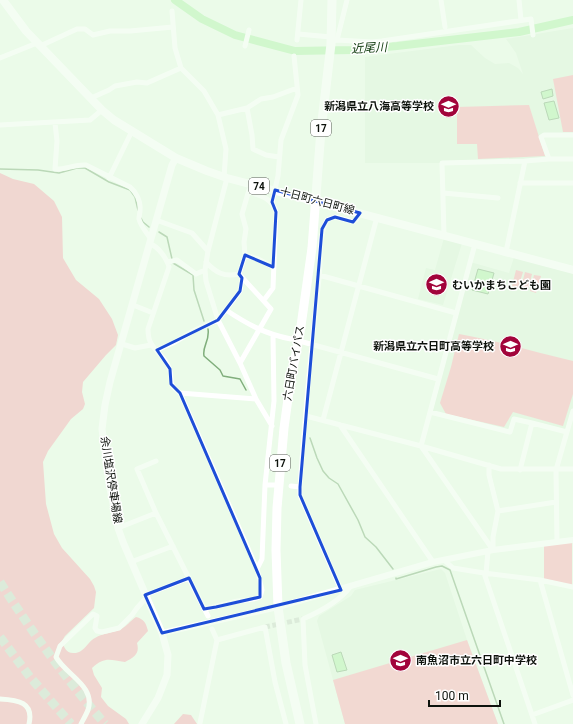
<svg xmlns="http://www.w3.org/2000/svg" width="573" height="724" font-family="Roboto,'Noto Sans JP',sans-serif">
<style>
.built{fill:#ddf3db}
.green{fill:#fbafb7}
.forest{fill:#f7aab3}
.water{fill:#b1f1ac;stroke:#80ae7c}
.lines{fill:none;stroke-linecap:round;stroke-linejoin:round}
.stream{stroke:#80ae7c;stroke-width:1.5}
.river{stroke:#b1f1ac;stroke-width:8}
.minor-tunnel{stroke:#cad8c8;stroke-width:5;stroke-dasharray:5 2.5;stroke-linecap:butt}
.motorway-tunnel{stroke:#cad8c8;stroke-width:9;stroke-dasharray:9 4.5;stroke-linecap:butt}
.minor{stroke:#fff;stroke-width:5}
.tertiary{stroke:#fff;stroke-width:6}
.secondary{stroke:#fff;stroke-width:7}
.primary{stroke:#fff;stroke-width:8}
.trunk{stroke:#fff;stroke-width:9}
.marked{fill:none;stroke:#1d4ed8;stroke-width:3;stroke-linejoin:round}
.labels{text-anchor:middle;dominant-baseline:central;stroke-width:3;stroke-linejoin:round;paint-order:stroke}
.shield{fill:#fff;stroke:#565955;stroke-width:1}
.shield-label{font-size:10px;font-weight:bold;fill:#0d120c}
.poi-label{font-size:11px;font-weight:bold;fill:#0d120c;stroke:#fff;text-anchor:end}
.street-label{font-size:11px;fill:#0d120c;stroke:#fff}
.water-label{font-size:12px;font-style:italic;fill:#0d390c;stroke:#fff}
</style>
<rect width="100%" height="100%" fill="#ebfbe9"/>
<path class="built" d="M573 28V135L542 137 549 159 442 163H365V57L459 45H471L485 58 495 64 509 63 518 68 523 74 516 53 506 39Z
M444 238 462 243 443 305 418 299 426 268 435 270Z
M515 254 573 270V411L567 432 514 419 510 432 430 412 470 262 509 273Z
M441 569 445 573 467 640 498 724H345L317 621 319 616 351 596 355 590Z"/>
<path class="green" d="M573 75V132H563L553 79Z
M529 105 545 156 478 159 477 144H457V107Z
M516 270 523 272 518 288 512 286Z
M525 272 532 274 528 290 521 288Z
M534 275 541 276 536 293 530 291Z
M459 334C498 341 535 352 573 361V394L563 426 513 412 504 427 446 414 440 403 451 367Z
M572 540V587L544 581V544Z
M467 640 498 724H345L333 680Z"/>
<path class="forest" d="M0 173 13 179 34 184 54 201 62 217 63 258 76 280 99 299 112 319 118 335 116 345 106 355 83 382 82 392 85 404 83 409 71 419 48 451 43 462 46 504 54 534 62 548 90 579 94 586 96 592 94 608 65 636 62 641C64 647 66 653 73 653 84 654 87 642 95 638 103 633 113 633 121 629 127 626 130 621 136 617 144 619 146 623 148 631L137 643C140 654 134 657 125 662 110 660 105 656 92 668L94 675 102 688 101 697 108 706 126 719 129 724H0Z
M183 714 191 715 197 724H174Z"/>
<path class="water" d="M552 89 553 96 543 99 541 92Z
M554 101 559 118 549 120 544 103Z
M478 269 494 273 488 294 472 290Z
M341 652 347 670 337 672 332 655Z"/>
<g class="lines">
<path class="stream" d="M0 169 38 170 59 173 77 168H85L109 182 130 190 135 197 138 210
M141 218 143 222 149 227
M159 232 167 237 172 259
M173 263 193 275 194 290 204 321
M208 329C210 341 202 346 204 356L220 370 223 376 240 379 246 390
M310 438 317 458 323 471 329 478 338 484 358 520 365 537 376 547 393 569
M396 578V579L436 567 442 566 450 570 504 724"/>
<path class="river" d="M175 0 202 19 235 35 295 51 352 50 397 46 519 32 573 20"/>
<path class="minor-tunnel" d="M265 627 303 619"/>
<path class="motorway-tunnel" d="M0 582C32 632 66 679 105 724
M0 637 30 677 71 724"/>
<path class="minor" d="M441 0 445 27
M519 0 521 20
M172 11 175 48 181 68 204 91 218 115 226 149 224 177
M298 34 331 37
M297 40 301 0
M337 40 372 42 382 41 531 19 533 35
M333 41 337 40 347 0
M40 46 77 29H85L93 35 110 31H130L173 27
M245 46 249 30
M0 58 37 43
M91 98 109 90 115 86 137 82 147 83 181 68
M247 108 252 135 253 149 266 155 279 157
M218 115 247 108 261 99 273 97 297 88
M55 123 57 141 55 169C65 170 75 164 86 165L130 187C136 192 141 201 140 210 140 213 139 216 139 219 141 227 147 233 151 239
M0 125 90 120 102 110
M549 159H573
M109 178 132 131
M227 178 208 251 205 270 206 281 218 320 240 363 256 399 272 426
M520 183H573
M249 192C261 196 272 198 276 212L273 288 264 300
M443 193 498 198
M272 202 278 176 281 140 298 95 294 56
M156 220 192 233 208 251
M444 235 442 163 525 161 549 159 541 137 544 135H573
M150 244C158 246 167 259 169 267L148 329C148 334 149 341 152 345 157 353 166 358 169 368 174 381 166 383 180 393L256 399
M475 244 421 446 493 550
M506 252 525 161
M245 255 244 242 246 229 242 214 249 190
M168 262 177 260 196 274 205 270
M206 262C216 273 224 277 239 274
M319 275 456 313
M133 305 153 313
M226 310C247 324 265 334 291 339
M303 342 438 379
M122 344 135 348 151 345
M157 350 173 343 195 330 218 320 240 291 242 278
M240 363 271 309 239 274 245 255 258 259 273 267
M180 393 257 569 262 590 260 597C253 600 246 600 238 601 227 603 216 607 204 609
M430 412 510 432 514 419 532 423
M306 416 421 446 501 469H573
M323 420 377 217
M340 425 433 562
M156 461 137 469 156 513
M489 465V475L498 511 493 537V549
M520 470 532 423 567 432
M265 485H276
M291 486 300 487
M498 511 556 502
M118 528 156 513 208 616
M557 542 556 470 573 411
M444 560 453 568 484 573 540 580 573 587
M131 562 173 546
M257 569 262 559 265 485 274 401 273 335
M484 573 535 724
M486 574 488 551
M540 580 573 695
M341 590 300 495V487C305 418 311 349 319 279 321 260 318 237 327 220L335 217 353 222 357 219 360 213
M145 595 189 578
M217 640 265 627 275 682 286 724
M0 699C18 700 34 702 29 724
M532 715 573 700
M200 723 217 640 212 629
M81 724C83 720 86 715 88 710 96 686 66 675 56 657L60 646 93 614 97 616 95 628 97 631 102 632 119 628 132 615 137 608 146 598
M316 724 305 665 303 619C319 612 339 602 350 587"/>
<path class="tertiary" d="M162 633 278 607 433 562 493 550 573 540"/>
<path class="secondary" d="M142 724 158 698 167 675 168 655 162 633 123 542 118 528 109 484 102 429 105 405 110 382 172 165 176 158"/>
<path class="primary" d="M3 0 26 31 102 110 114 120 176 158 207 171 227 178 573 270"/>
<path class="trunk" d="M300 724 286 663 278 607 276 550 277 508 284 428 290 384 300 333 312 248 321 130 331 44 332 0"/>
</g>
<path d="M0 0H573V724H0ZM275 190 360 213 353 222 335 217 327 220 322 229 300 487V495L341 590 162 633 145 595 189 578 204 609 216 607 260 597V578L180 393 171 384 170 369 157 350 218 320 240 291 242 278 239 274 245 255 273 267 276 212 272 202Z" fill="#ebfbe9" fill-opacity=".55" fill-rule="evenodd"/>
<path class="marked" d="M275 190 360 213 353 222 335 217 327 220 322 229 300 487V495L341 590 162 633 145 595 189 578 204 609 216 607 260 597V578L180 393 171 384 170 369 157 350 218 320 240 291 242 278 239 274 245 255 273 267 276 212 272 202Z"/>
<defs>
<symbol id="school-disc" viewBox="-11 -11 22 22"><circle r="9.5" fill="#a2043b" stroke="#fff"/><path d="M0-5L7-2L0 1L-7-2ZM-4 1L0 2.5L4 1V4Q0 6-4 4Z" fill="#fff"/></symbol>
</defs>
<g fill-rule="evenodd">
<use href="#school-disc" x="436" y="94" width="25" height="25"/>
<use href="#school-disc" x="424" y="272" width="25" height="25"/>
<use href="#school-disc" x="498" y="334" width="25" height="25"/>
<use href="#school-disc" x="388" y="648" width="25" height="25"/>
</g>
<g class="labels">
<g class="shield">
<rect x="311" y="120" width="20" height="16" rx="3"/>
<rect x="249" y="178" width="20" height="16" rx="3"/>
<rect x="270" y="455" width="20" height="16" rx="3"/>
</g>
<g class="shield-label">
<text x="321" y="128">17</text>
<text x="259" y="186">74</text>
<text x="280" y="463">17</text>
</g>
<g class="poi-label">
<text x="434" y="106">新潟県立八海高等学校</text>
<text x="452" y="285" text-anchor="start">むいかまちこども園</text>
<text x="494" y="346">新潟県立六日町高等学校</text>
<text x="416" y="660" text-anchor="start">南魚沼市立六日町中学校</text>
</g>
<g class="street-label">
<text transform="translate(317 201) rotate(15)">十日町六日町線</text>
<text transform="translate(294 363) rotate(-80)">六日町バイパス</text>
<text transform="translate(111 480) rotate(81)">余川塩沢停車場線</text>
</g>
<g class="water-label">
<text transform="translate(369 48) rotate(-3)">近尾川</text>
</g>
</g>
<path d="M429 700v6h71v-6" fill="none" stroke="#0d120c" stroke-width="2"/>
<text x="435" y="700" font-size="12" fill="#0d120c" stroke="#ffffff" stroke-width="3" paint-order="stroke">100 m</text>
</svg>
